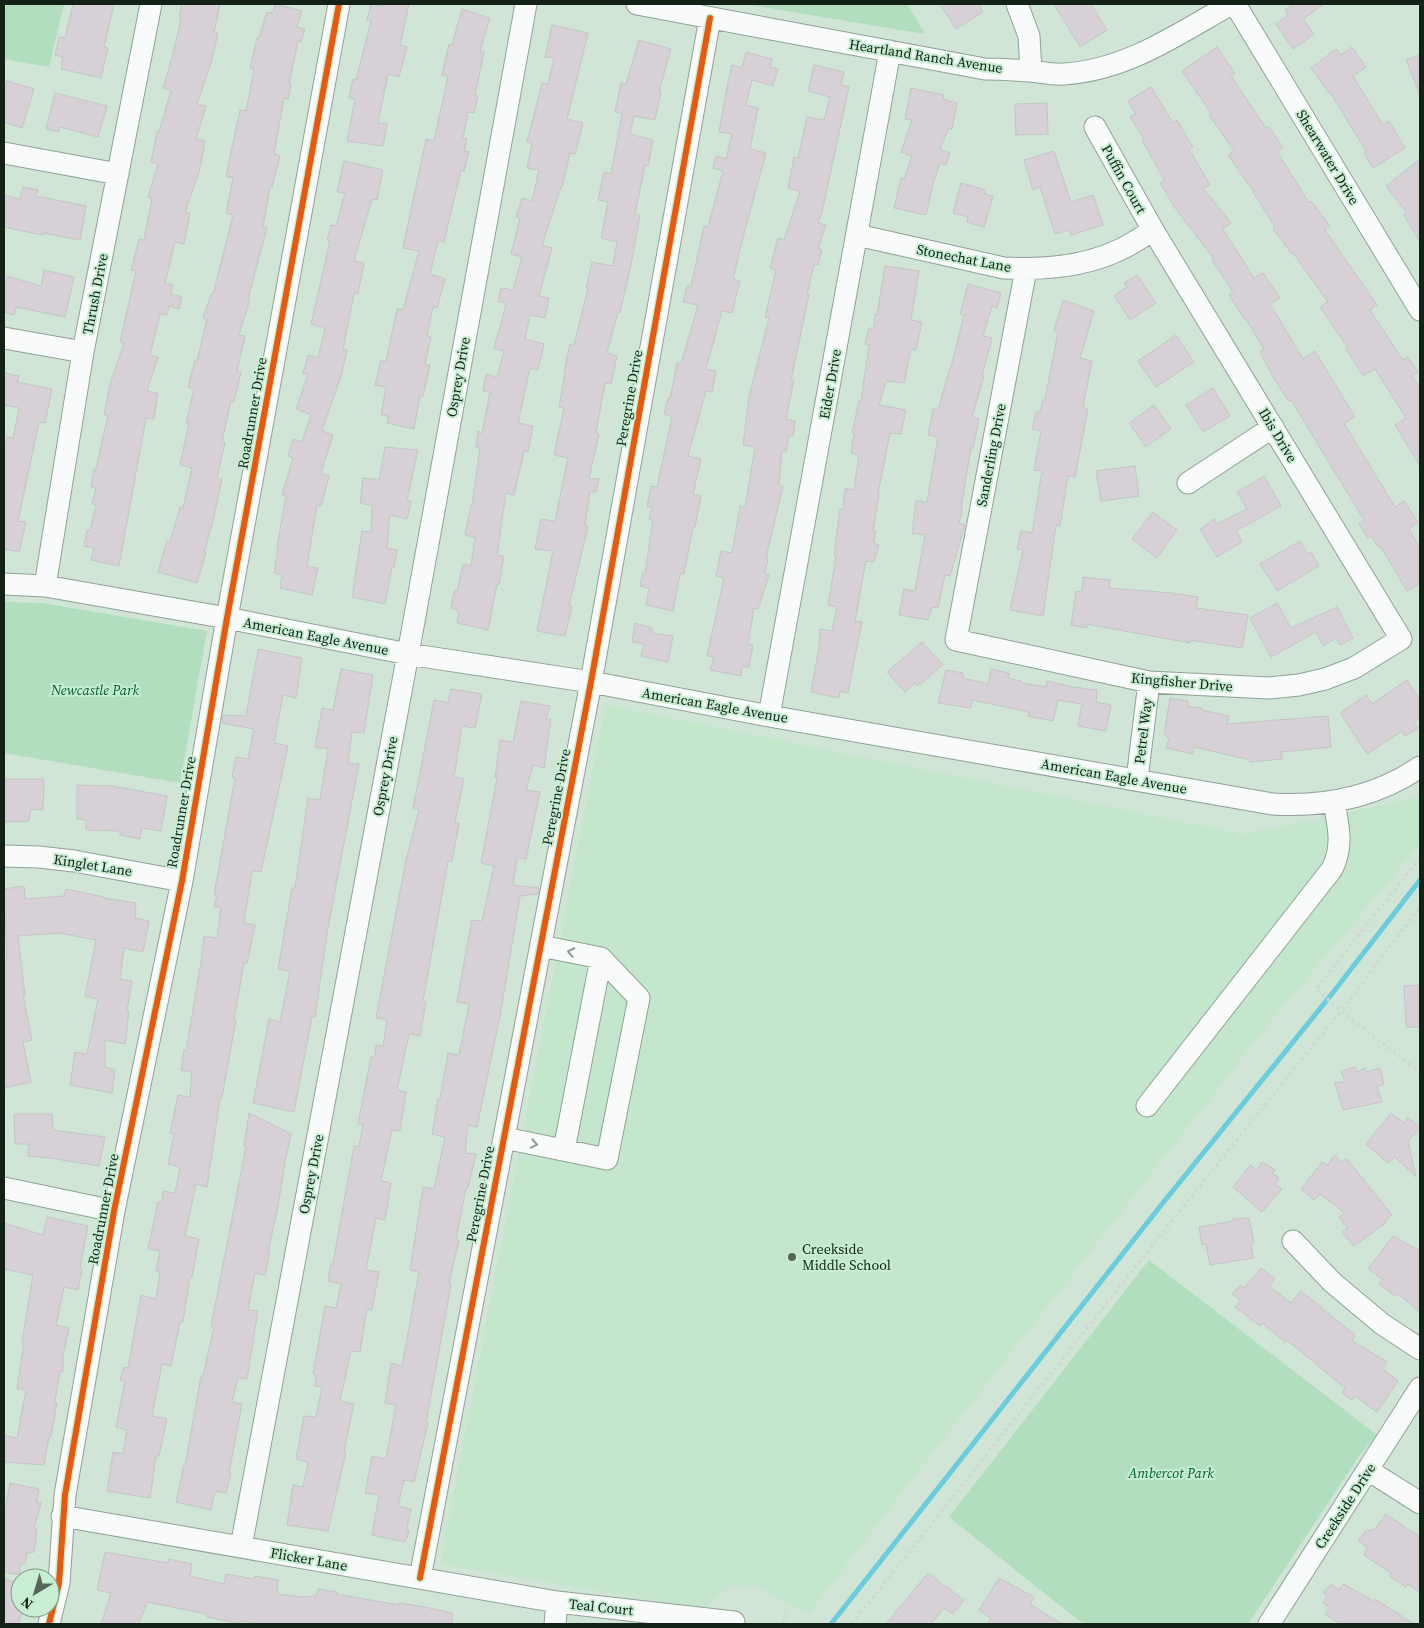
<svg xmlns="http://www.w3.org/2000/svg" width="1424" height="1628" font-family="'Source Serif 4',serif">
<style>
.built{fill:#c3e6cd}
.green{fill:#b1debf}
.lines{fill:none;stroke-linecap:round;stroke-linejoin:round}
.stream{stroke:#6bcddc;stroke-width:5}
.building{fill:#d8d0d7;stroke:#c3c5c4}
.minor-casing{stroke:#91a196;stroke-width:23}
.path{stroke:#cfd5d1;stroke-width:3;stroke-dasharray:2.5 4;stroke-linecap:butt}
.minor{stroke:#f8fbf9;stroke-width:21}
.cycleway-casing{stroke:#c7eed2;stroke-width:9}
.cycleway{stroke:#e8590c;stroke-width:6}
.oneway{stroke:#919993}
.poi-dot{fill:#55665a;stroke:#c7eed2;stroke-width:2}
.labels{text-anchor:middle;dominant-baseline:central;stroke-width:4;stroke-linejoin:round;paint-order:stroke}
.street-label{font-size:14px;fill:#132117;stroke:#c7eed2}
.park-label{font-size:14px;font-style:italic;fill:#005e32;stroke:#c7eed2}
.poi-label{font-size:14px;fill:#132117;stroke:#c7eed2;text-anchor:start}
</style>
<rect width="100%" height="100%" fill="#d0e5d6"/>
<path class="built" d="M605 705 1242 834 1420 797V844L1270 1022 901 1493 808 1615 757 1586 731 1585 704 1609 440 1564Z"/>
<path class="green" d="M4 4H64L49 67 4 59Z
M744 4H907L925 34Z
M4 602 42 603 207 631 180 783 4 753Z
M1149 1260 1377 1435 1359 1456 1248 1624H1087L1078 1620 949 1517Z"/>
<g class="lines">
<path class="stream" d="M831 1624 1162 1204 1331 995 1420 880"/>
</g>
<path class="building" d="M73 4H114L104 47 108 48 101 78 61 69 63 57 55 55 59 37 65 38Z
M182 4H220L214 32 218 33 211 63 197 104 206 106 196 139 205 141 199 172 185 212 190 213 184 244 175 242 165 283 173 285 171 294 182 297 179 309 169 306 167 315 160 314 150 355 158 357 147 391 158 393 154 419 146 418 119 566 91 560 94 548 84 546 87 530 90 531 96 505 92 504 96 488 91 487 94 469H96L108 415H104L110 384 124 343 120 342 136 271 131 270 139 239 144 240 152 198 148 197 158 164 151 162 157 132H159L171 91 163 88 173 54 181 19 179 18Z
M275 4 302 11 297 27 305 29 301 42 298 41 289 84H291L288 99 284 98 274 154 280 156 272 187H270L263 227 267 228 248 299H250L239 335 245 336 237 371 241 372 234 402 231 401 222 442 225 443 217 478 222 479 214 517 204 552H206L197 583 158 572 167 541 170 542 180 507 183 508 192 468 180 465 189 423H186L194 389 188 387 195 360 197 361 207 319 203 318 211 294H213L233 215 226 213 233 178 226 176 240 110 246 111 254 69 250 68 257 38H259L267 12 273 13Z
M371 4 382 6 383 4H409L400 45 407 47 399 77 388 74 378 123 387 124 383 146 347 141 355 99 349 98 353 79 356 80 371 21 367 20Z
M940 4H978L983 12 956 29Z
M1054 4H1091L1107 30 1080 47Z
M1294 4H1324L1303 19 1314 34 1293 49 1276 24 1288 15 1285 10Z
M462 9 490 18 480 51 484 52 475 95 478 96 474 113 468 112 463 138 467 139 464 151 469 152 464 171 461 170 444 242 438 241 430 274 445 279 437 308 433 307 427 336 431 337 425 364 430 365 423 396H420L414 429 387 423 388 416 381 415 386 387 375 385 381 360 386 361 397 309 403 310 419 251 403 248 426 139 434 141 448 76 442 75 449 44 452 45Z
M552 25 588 33 567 119 583 123 575 154 570 153 562 187H561L542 245 552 248 539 296 549 298 545 318 530 315 525 339 544 344 538 370 530 368 518 423 533 426 528 452 524 451 514 495 506 493 497 555 504 556 499 585 497 584 488 630 457 623 459 611 451 608 454 591H457L463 564 471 566 475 537 465 535 471 505H472L480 448 476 447 478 431 482 433 490 392 483 391 486 374 497 377 504 351 494 348 498 332H499L506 303 498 301 501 288 513 290 522 257 511 254 520 218 516 217 522 198 532 201 539 170 527 168 532 143 527 142 542 83 548 84 554 58 545 57Z
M639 40 671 49 659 91 661 92 655 120 634 116 630 134 653 140 648 166 645 165 635 214 640 215 631 265 620 313 618 312 607 353 617 356 611 384 605 383 596 433 599 434 589 478 599 479 596 492H590L585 525 588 526 569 606H572L565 636 537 631 553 551 535 549 541 519 555 521 568 458 554 455 564 408 559 407 565 373 564 372 570 344 574 345 588 288H586L592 262 613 266 617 242 601 238 608 202 598 200 604 172 611 174 622 114 615 112 621 83 626 84Z
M1217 47 1235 73 1231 76 1266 128 1268 126 1283 147 1277 151 1309 203 1311 201 1330 226 1325 230 1377 305 1370 310 1403 360 1408 357 1418 372 1412 376 1420 388V466L1395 425 1406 418 1375 369 1363 376 1346 349 1348 348 1320 307 1328 302 1293 253 1292 254 1273 229 1275 227 1253 192H1254L1228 155 1234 151 1209 115 1211 113 1182 71Z
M1352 47 1366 67 1353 76 1383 125 1389 121 1405 148 1373 168 1364 153 1366 151 1330 92 1329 93 1311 68 1336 49 1341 55Z
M746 52 772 59 770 67 778 69 773 86 752 80 746 105 758 108 750 149 766 153 742 241 733 279 740 281 732 313 722 311 706 369 716 371 712 392 706 391 688 456 701 459 693 494 701 496 695 527H693L684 574H680L673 611 646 605 649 588 640 586 643 573 645 574 653 520 649 519 652 507H647L651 486 657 487 672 417 664 414 668 398 670 399 677 363 681 364 698 305 683 302 687 286H691L704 226 708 227 723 171 713 168 716 156 726 159 732 134 719 132 728 82 732 65 742 68Z
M1420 55V95L1406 60Z
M814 65 844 72 841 85 849 87 822 212 818 223 826 225 818 249 822 250 818 265 814 264 807 295H809L791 380H794L786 419 795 421 793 436 789 435 786 452 782 451 779 485 783 486 766 558H768L765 574 769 575 758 609 754 608 748 644 753 645 749 667H742L741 676 710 670 714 657 707 656 724 578 716 576 721 551 732 553 740 506 745 508 755 447 743 445 749 397 769 318 765 317 776 270 770 268 778 238 784 240 800 191 788 188 794 157 798 158 807 117 824 120 830 97 808 91Z
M7 81 34 89 22 128 4 122V90Z
M1151 87 1173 123 1177 120 1193 147 1189 149 1210 185 1203 188 1231 223 1223 229 1254 278 1263 273 1280 298 1270 304 1303 359 1315 351 1355 417 1344 423 1395 507 1404 501 1418 522 1409 529 1420 548V583L1407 591 1381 547 1379 548 1371 536 1368 538 1359 524 1364 520 1291 400 1289 401 1273 377 1260 352 1264 349 1246 319 1245 320 1229 295 1233 292 1212 260 1214 259 1175 208 1160 183 1165 181 1142 140 1144 139 1130 117 1136 114 1128 101Z
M911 88 944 95 943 99 957 103 952 129 949 128 940 149 950 153 946 165 940 163 933 184 926 215 894 208 901 178 904 179 912 156 901 152 912 120 905 119Z
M55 93 107 106 98 137 60 127 59 132 46 129Z
M1047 103 1048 134 1016 135 1015 104Z
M1054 151 1071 202 1093 195 1103 225 1071 235 1069 230 1055 234 1040 187 1033 190 1024 160Z
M1420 159V242L1404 215 1407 213 1386 186Z
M344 161 383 170 377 200 372 199 354 261 364 263 358 294H354L343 349 347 350 342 373 322 431 333 435 321 473 329 476 321 506 317 505 307 566 318 568 312 595 280 588 282 575 274 573 278 547H277L286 496 282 495 293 458 288 456 293 439 302 442 311 415 296 409 308 374H303L308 355 318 358 325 328 311 324 330 241 327 240 331 225 336 226 345 193 337 192Z
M961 183 986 190 984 194 993 196 984 227 967 222 968 217 953 213Z
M23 187 38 190 36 196 86 206 80 240 43 233 42 235 4 227V195L20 199Z
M885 266 919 271 911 320 922 322 916 350 911 349 904 383 886 381 879 405 906 410 901 434 890 433 878 494 879 495 873 531H876L874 543 879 545 874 562 866 561 855 621 862 622 853 667 848 693 840 691 839 698 811 692 819 647 820 629 832 631 837 607 828 605 836 556 834 555 840 509 843 510 845 488 854 490 859 455 851 453 854 433H852L859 401H861L869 345 865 344 869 328H874L875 314 877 315Z
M44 270 74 277 65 317 16 307 14 315 4 312V288L7 276 41 286Z
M1137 275 1156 303 1130 320 1114 296 1127 287 1124 283Z
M968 284 1001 293 997 308 992 306 983 336 992 338 982 376H984L972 417 979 419 973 448H971L961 508 962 509 959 523 965 525 950 576 945 575 938 608 932 607 928 620 899 615 904 589 915 591 925 535 912 533 916 501 927 502 938 437 928 435 933 409 938 410 950 367H951L964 315 960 314Z
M1063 300 1094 311 1080 358 1092 361 1083 407 1088 409 1075 477 1068 476 1060 526 1056 525 1043 616 1010 610 1023 550 1017 549 1021 531 1032 533 1042 471 1034 470 1041 431 1032 429 1036 412H1040L1043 399H1045L1058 332 1054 330Z
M1176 335 1194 362 1156 387 1138 361Z
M4 373 19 376 17 382 52 389 45 423 39 422 28 474 18 521 26 522 19 552 4 549V451L7 437 13 438 19 408 4 405Z
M1213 388 1230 416 1203 432 1186 405Z
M1154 405 1171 429 1146 447 1129 423Z
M385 447 418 450 407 500 411 502 407 519 390 515 387 548 397 550 394 568 392 567 385 604 352 597 362 531 371 532 372 506 360 503 363 478 379 480Z
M1135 466 1139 496 1101 501 1096 471Z
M1264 476 1281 506 1236 531 1242 542 1217 557 1200 529 1214 519 1217 524 1247 509 1237 492Z
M1153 512 1177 530 1157 558 1132 539Z
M1300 541 1308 554 1311 552 1319 566 1277 591 1260 564Z
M1083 577 1110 580 1109 588 1172 593 1198 597 1196 608 1248 615 1242 648 1190 640V643L1086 624 1087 628 1071 625 1076 591 1082 592Z
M1277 603 1291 628 1337 607 1353 638 1340 645 1336 638 1323 646 1316 632 1271 657 1250 618Z
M635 623 652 628V633L673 636 668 662 641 656 644 644 632 642Z
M922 642 943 665 918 686 915 683 905 692 887 672Z
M258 649 302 658 296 698 283 695 274 743 288 746 261 872 252 871 244 923 255 925 247 963H244L234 1020H236L222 1097H221L220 1099 207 1187 196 1184 185 1236 199 1239 192 1277H190L183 1322H180L171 1366 162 1364 152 1416 167 1419 159 1456H156L150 1498 107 1491 113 1452 123 1454 127 1430 116 1427 125 1381 120 1380 124 1367 128 1368 141 1295 156 1299 160 1272 156 1271 160 1251 148 1249 158 1202H162L163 1191 175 1193 180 1167 168 1164 174 1134 170 1133 178 1095 190 1097 192 1072 181 1070 184 1050 186 1051 201 962 204 936 217 938 221 908 214 906 217 896 214 895 235 778 232 777 236 757 248 759 254 729 222 723 223 715 246 716Z
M341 669 373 675 364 733 352 732 348 763 359 764 327 933 315 1017H312L294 1112 253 1103 269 1019 280 1022 290 971 278 969 292 888H295L308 798 320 800 328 749 315 747 322 708 333 710Z
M991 669 1009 673 1008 678 1021 681V683L1046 687 1047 681 1073 687 1097 690 1096 702 1111 705 1106 731 1078 726 1082 704 1058 700 1053 721 1028 716 1029 712 972 700 971 708 938 703 946 670 963 673V678L988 684Z
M1407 680 1420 700V718L1414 722 1418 728 1405 736 1402 731 1367 754 1340 713 1366 695 1372 704Z
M451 689 482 694 475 728 462 726 454 777 464 779 455 823H459L452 861H448L423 1001 426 1002 420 1036 409 1034 397 1090 406 1092 400 1131 392 1130 381 1181 391 1183 385 1220 376 1218 366 1270 379 1272 372 1310 367 1309 360 1352 351 1351 340 1401 354 1404 344 1451 346 1452 328 1531 287 1525 293 1485 303 1487 308 1462 296 1459 304 1416 316 1417 322 1387 315 1386 316 1375 313 1374 325 1306 336 1308 341 1284 328 1281 331 1263H333L354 1146H359L363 1124H358L371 1057 375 1056 376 1045 383 1046 387 1020 376 1018 406 860 419 810 413 809 434 700 448 703Z
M1170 698 1188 701 1187 706 1202 708V710L1229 716 1227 724 1328 716 1331 747 1281 752 1282 759 1250 762V760L1194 747 1193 754 1166 748 1169 739 1164 734Z
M521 701 550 706 546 719H551L544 768 533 765 526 790 540 792 526 859 517 858 513 885 539 888 538 894 520 896 500 1016 477 1127 468 1125 465 1153 476 1154 468 1188H466L456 1239 459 1240 449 1283 451 1284 426 1423H428L414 1482 404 1480 398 1506 411 1509 407 1527 409 1533 405 1542 372 1535 379 1495 365 1493 372 1456 386 1459 396 1405 385 1403 391 1363 402 1366 419 1272 410 1270 423 1187 434 1189 445 1137 432 1134 438 1099H440L448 1053 459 1055 469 1004 457 1002 465 957 472 920 482 921 494 866 481 863 497 778H495L500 740 513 742Z
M4 779H44L43 810 31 809 29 821 4 822Z
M77 785 112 786 167 796 161 831 142 828 140 839 120 835V831L86 830V820L77 819Z
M24 886 25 899 64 896 66 889 104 897V898L136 903 135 918 149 921 143 952 124 948 120 979 132 981 127 1010 129 1011 125 1044 105 1040V1067L115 1070 112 1093 70 1085 75 1052 87 1054 98 999 85 996 96 940 59 933 18 936 25 995H23L32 1040 23 1042 31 1082 4 1088V959H7L4 889Z
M1420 985V1027H1406L1404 986Z
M1355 1067 1357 1072 1365 1068 1366 1072 1380 1068 1384 1084 1377 1087 1382 1102 1343 1110 1335 1083 1345 1081 1341 1071Z
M249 1113 291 1134 285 1162 278 1206 268 1252H270L265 1275 255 1273 248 1310 258 1311 247 1379 238 1378 232 1402 242 1404 229 1473H231L226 1493 215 1491 211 1510 176 1502 184 1465 185 1466 201 1376H203L214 1327 211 1326 246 1147 244 1146Z
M1391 1113 1404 1123 1408 1117 1420 1128 1408 1141 1416 1177 1395 1157 1388 1163 1366 1144Z
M14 1114H52L53 1130 105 1137 99 1166 50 1158 28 1156 29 1144H15Z
M1334 1155 1342 1162 1346 1158 1392 1215 1385 1221 1386 1223 1354 1246 1342 1233 1347 1227 1339 1217 1345 1213 1320 1194 1314 1200 1301 1189 1322 1162 1328 1165Z
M1262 1162 1275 1170 1272 1173 1279 1178 1275 1184 1282 1189 1262 1212 1233 1187 1250 1165 1257 1170Z
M47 1217 88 1226 80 1268 82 1269 78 1290 64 1287 59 1311 56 1325 69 1328 63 1355V1372L60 1371 55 1402 57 1403 51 1437H49L44 1465 4 1462 5 1436 17 1438 26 1390 17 1389 24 1343 22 1342 33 1275 4 1269V1223L43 1235Z
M1249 1218 1254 1243 1251 1244 1253 1258 1210 1265 1206 1244 1202 1245 1199 1227 1233 1221 1232 1219Z
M1393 1236 1420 1251V1312L1398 1294 1395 1296 1379 1284 1382 1279 1368 1269Z
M1261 1268 1275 1279 1269 1286 1291 1303 1301 1291 1355 1335 1352 1341 1387 1362 1382 1368 1398 1381 1377 1412 1355 1396 1352 1400 1342 1393 1345 1388 1287 1340 1285 1342 1262 1323 1260 1326 1235 1307 1241 1301 1232 1294 1240 1285 1244 1288Z
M10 1483 39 1489 37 1503H41L34 1529H37L34 1552 27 1553 25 1564H20V1575L4 1572V1517Z
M1386 1514 1420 1537V1593L1408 1584 1406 1587 1389 1576 1391 1573 1364 1555 1367 1547 1358 1541 1366 1531 1374 1530Z
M105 1552 168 1563 169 1559 192 1564 190 1576 224 1584 226 1574 254 1579 255 1576 278 1580 277 1594 303 1597 316 1596 318 1589 337 1592 336 1594 399 1605V1603L425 1607 452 1613V1624H263L242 1621 241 1624 207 1617V1614L147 1602 139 1624H101L111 1593 97 1590Z
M928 1573 964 1600 953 1614 944 1608 931 1624H886Z
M4 1578 20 1585V1608H24L18 1624H4Z
M999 1578 1034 1597 1030 1604 1062 1624H988L991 1618 979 1610Z
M1331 1584 1339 1590 1343 1584 1374 1601 1375 1599 1414 1624H1340L1325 1614 1330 1608 1323 1603 1327 1596 1323 1593Z"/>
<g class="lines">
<defs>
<path id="minor" d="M637 4 985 69C1000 69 1015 70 1030 71 1041 72 1053 75 1064 74 1127 70 1178 34 1231 4
M1017 4 1029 36 1031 71
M1235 4 1420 310
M4 153 118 174
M857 235 1004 268C1043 270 1084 267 1119 250 1131 245 1142 237 1153 230
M1026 269 956 640 1149 682 1269 688 1299 685 1325 679 1354 668 1401 639 1153 230 1095 127
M4 338 83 352
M1188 483 1273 427
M4 584 45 586 227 618 408 654 591 682 769 716 1272 804C1324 807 1376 797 1420 767
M45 586 83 352 151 4
M769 716 890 51
M1137 779 1149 682
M4 856 39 857 74 861 182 881
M1147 1106 1332 869C1344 846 1338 825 1334 802
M504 1138 607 1159 639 998 601 958 541 946
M564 1150 601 958
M4 1188 114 1211
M1293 1241 1332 1282 1382 1324 1420 1349
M1368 1470 1420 1503
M62 1516 557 1602 734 1622
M241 1547 408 654 526 4
M420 1578 591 682 710 18
M49 1624 59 1583 65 1495 114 1211 182 881 227 618 339 4
M555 1624 557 1602
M1269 1624 1420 1388"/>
</defs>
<use href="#minor" class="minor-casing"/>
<path class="path" d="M1420 858 1316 989 1341 1011 1420 1072
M783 1624 785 1610
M852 1624 1202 1183 1341 1011 1420 907"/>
<use href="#minor" class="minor"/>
<defs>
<path id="cycleway" d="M420 1578 591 682 710 18
M49 1624 59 1583 65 1495 114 1211 182 881 227 618 339 4"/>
</defs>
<use href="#cycleway" class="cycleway-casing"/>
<use href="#cycleway" class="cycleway"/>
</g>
<defs><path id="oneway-chevron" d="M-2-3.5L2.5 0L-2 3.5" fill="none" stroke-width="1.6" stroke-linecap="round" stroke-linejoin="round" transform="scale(1.25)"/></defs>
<g class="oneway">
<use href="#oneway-chevron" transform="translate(571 952) rotate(-168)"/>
<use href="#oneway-chevron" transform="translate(534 1144) rotate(11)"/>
</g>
<circle class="poi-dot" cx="792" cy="1257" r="5"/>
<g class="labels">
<g class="street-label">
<text transform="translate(926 56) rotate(9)">Heartland Ranch Avenue</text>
<text transform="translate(1328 157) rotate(59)">Shearwater Drive</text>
<text transform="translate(1124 179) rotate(61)">Puffin Court</text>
<text transform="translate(964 258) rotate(11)">Stonechat Lane</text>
<text transform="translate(95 294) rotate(-79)">Thrush Drive</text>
<text transform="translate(458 377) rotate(-80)">Osprey Drive</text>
<text transform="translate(830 384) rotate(-80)">Eider Drive</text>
<text transform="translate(629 398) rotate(-80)">Peregrine Drive</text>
<text transform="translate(252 413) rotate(-80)">Roadrunner Drive</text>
<text transform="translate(1278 435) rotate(59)">Ibis Drive</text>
<text transform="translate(991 455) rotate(-79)">Sanderling Drive</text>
<text transform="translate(316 636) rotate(11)">American Eagle Avenue</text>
<text transform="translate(1182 682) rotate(5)">Kingfisher Drive</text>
<text transform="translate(715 705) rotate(10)">American Eagle Avenue</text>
<text transform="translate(1143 731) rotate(-83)">Petrel Way</text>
<text transform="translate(385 776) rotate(-79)">Osprey Drive</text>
<text transform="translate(1114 776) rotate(10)">American Eagle Avenue</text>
<text transform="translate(556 797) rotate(-79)">Peregrine Drive</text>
<text transform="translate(181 812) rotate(-80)">Roadrunner Drive</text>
<text transform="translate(93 865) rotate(9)">Kinglet Lane</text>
<text transform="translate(311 1174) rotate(-79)">Osprey Drive</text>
<text transform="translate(480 1194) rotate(-79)">Peregrine Drive</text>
<text transform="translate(103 1209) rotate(-79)">Roadrunner Drive</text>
<text transform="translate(1345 1506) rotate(-57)">Creekside Drive</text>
<text transform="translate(309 1559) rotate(10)">Flicker Lane</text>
<text transform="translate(601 1607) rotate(6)">Teal Court</text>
</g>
<g class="park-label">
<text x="95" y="690">Newcastle Park</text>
<text x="1171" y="1473">Ambercot Park</text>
</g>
<g class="poi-label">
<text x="802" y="1249">Creekside<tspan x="802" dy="16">Middle School</tspan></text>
</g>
</g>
<rect width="1424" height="1628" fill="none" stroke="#132117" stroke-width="10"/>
<g transform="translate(35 1593) rotate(218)"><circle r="24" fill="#c7eed2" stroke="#7f9c87"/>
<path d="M0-4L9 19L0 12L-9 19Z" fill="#55665a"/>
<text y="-8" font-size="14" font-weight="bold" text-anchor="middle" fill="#132117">N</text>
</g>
</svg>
